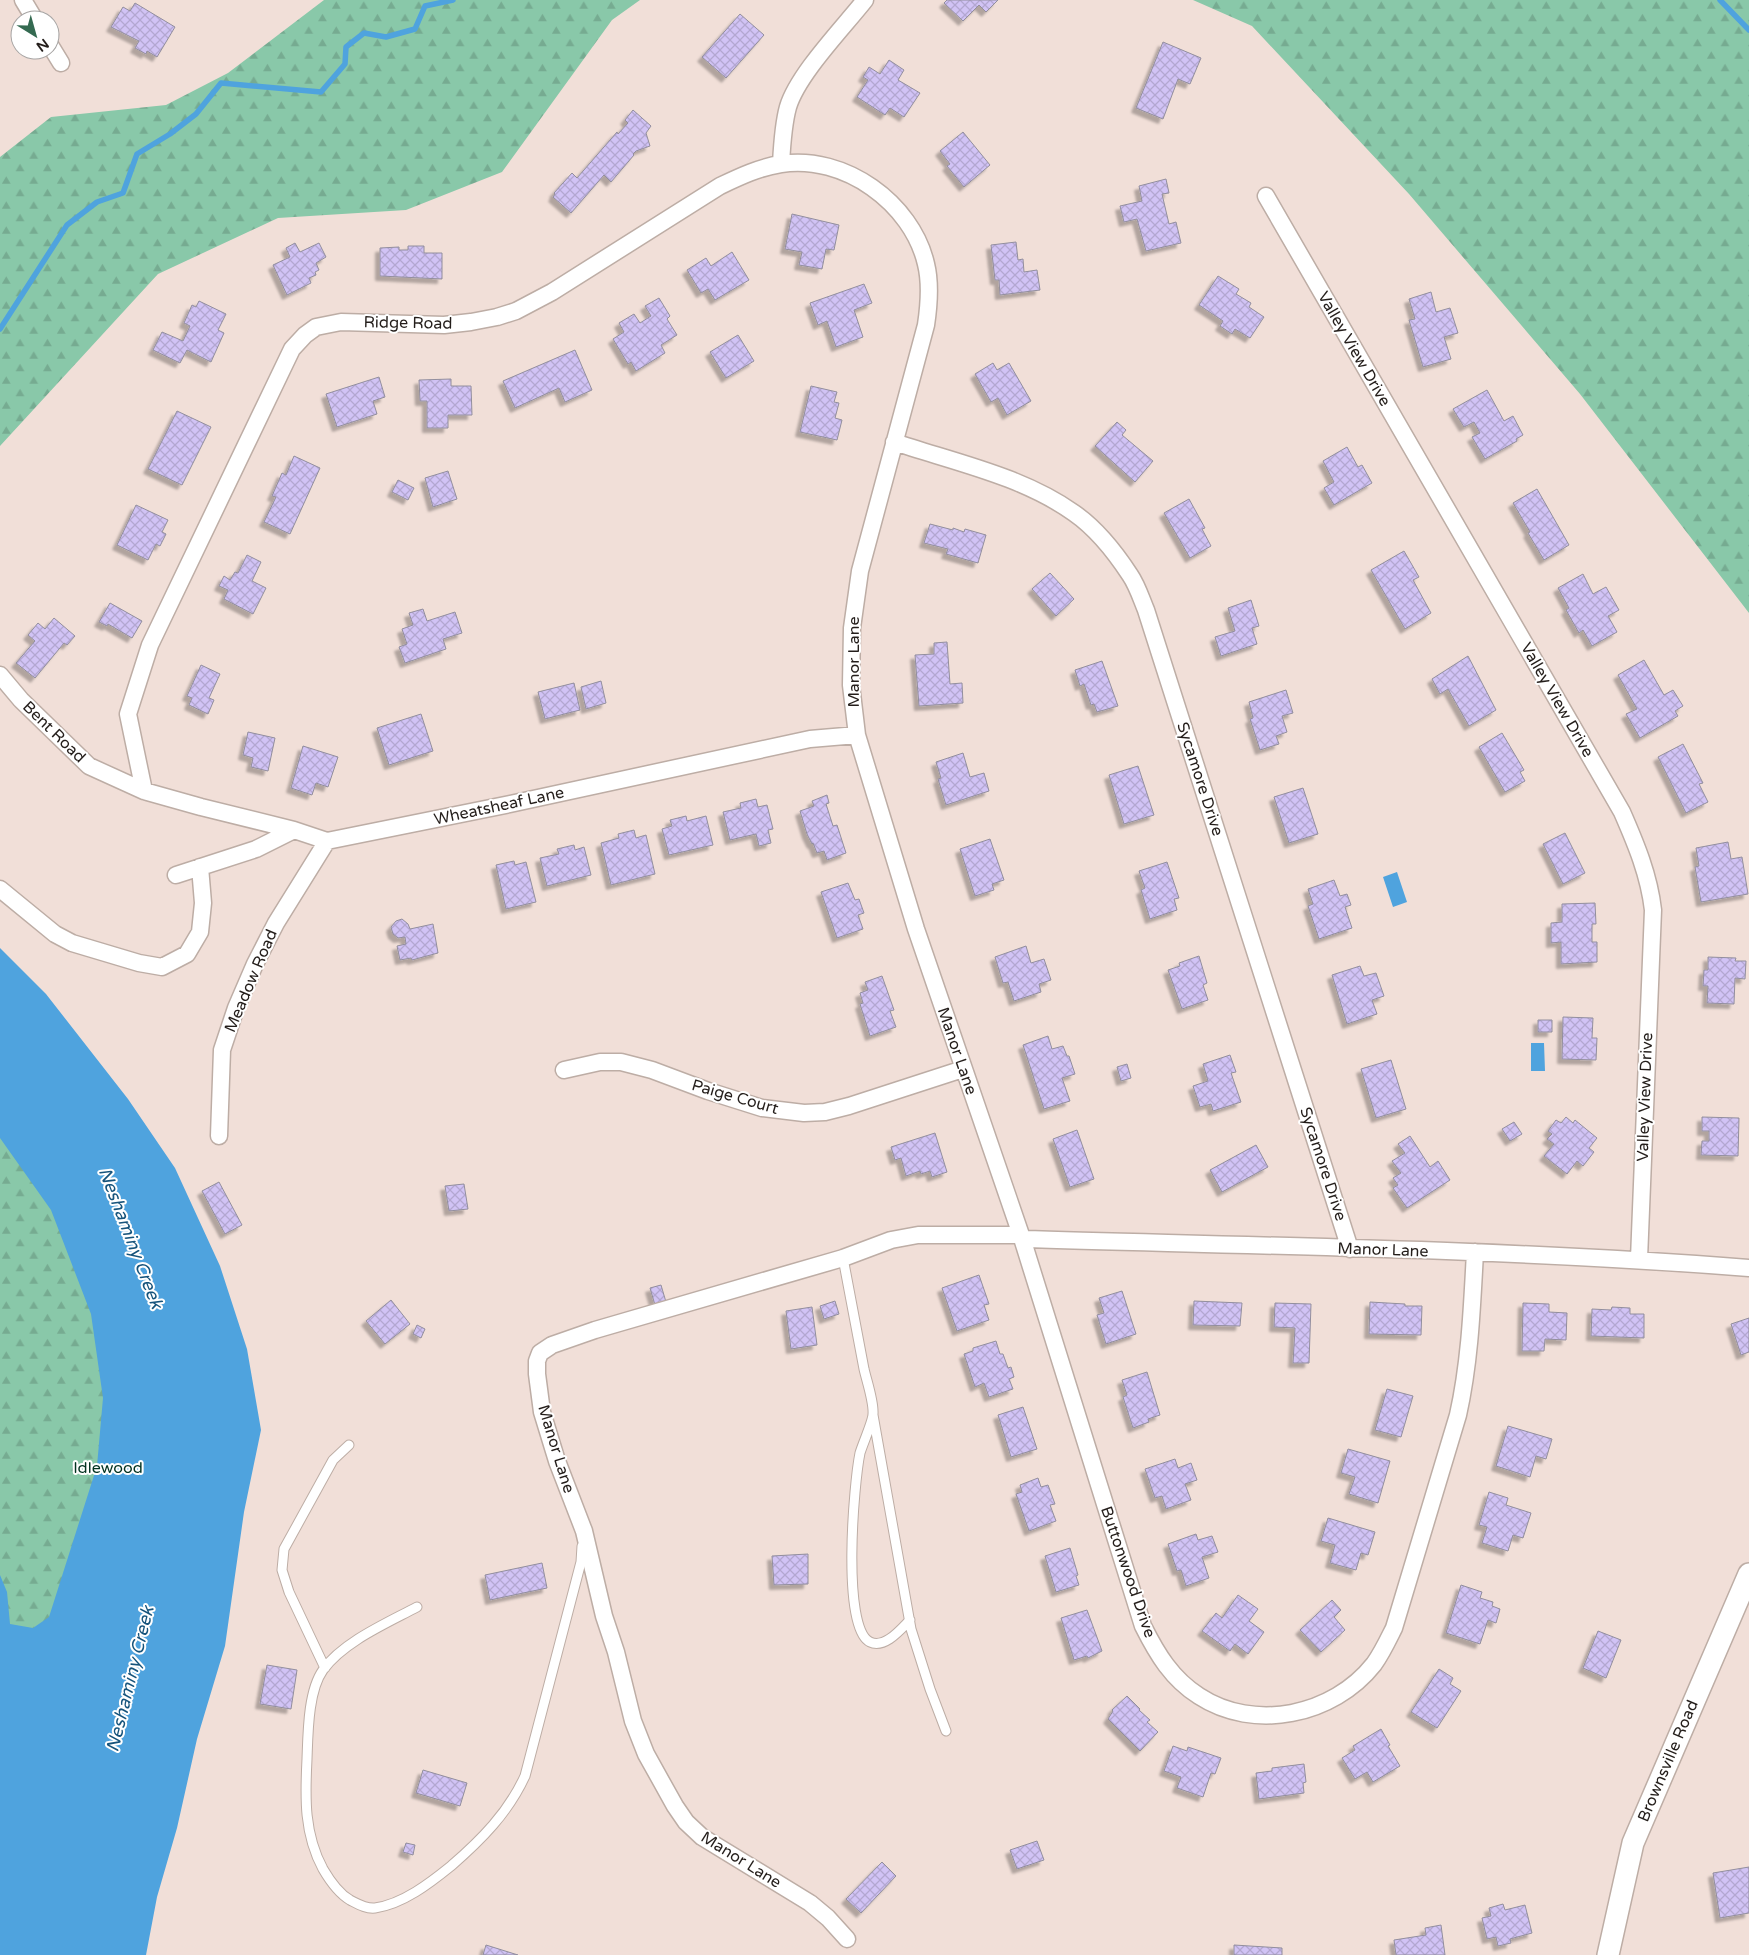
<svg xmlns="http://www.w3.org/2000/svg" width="1749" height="1955" font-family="'Varela Round',sans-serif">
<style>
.forest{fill:url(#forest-firs)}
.water{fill:#4fa3de}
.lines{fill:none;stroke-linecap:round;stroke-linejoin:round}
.stream{stroke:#4fa3de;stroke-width:5.5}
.building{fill:url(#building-cross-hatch);stroke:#928e9d;filter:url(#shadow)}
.service-casing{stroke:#bdada5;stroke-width:11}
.minor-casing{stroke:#bdada5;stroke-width:19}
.tertiary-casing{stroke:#bdada5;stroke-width:24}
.service{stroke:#fff;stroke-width:9}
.minor{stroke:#fff;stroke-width:16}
.tertiary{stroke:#fff;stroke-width:21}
.labels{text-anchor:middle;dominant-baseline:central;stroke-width:4;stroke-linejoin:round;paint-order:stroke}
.street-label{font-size:16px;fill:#241e1b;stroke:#fff}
.park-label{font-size:16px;fill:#023220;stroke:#fff}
.water-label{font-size:18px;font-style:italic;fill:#16547c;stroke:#fff}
</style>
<defs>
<pattern id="forest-firs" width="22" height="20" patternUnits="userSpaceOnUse" patternTransform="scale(1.25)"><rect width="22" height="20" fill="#89c8a9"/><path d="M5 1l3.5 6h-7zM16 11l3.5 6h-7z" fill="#76ab91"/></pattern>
<pattern id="building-cross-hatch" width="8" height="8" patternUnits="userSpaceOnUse" patternTransform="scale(1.25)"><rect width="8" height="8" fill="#d1c3f5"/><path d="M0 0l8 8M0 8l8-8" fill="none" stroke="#b3a7d1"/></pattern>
<filter id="shadow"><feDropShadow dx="-4.5" dy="4.5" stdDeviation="1" flood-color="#0004"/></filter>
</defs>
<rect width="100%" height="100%" fill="#f1dfd8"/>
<path class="forest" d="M324 0H640L612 20 502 172 406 210 278 218 158 274 0 446V157L51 117 166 105 228 73Z
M1193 0H1749V613L1580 394 1409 194 1252 26Z
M0 992 219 1468 0 1955Z"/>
<path class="water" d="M1397 872 1407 902 1393 907 1383 877Z
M0 948 46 994 128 1099 175 1168 220 1266 247 1349 261 1430 244 1512 225 1646 197 1739 177 1828 157 1897 146 1955H0V1575L7 1592 10 1624 33 1628 49 1617 97 1466 103 1398 91 1314 51 1210 0 1138Z
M1544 1043 1545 1071H1531V1043Z"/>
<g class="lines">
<path class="stream" d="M1720 0 1749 30
M0 329 67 225 97 202 123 193 137 154 170 134 196 114 221 83 321 92 345 64 346 47 364 33 386 37 415 29 425 6 453 0"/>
</g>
<path class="building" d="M947 0H998L986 12 979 5 963 21 944 3Z
M135 3 175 27 157 57 147 51 146 54 135 48 139 41 111 27 123 7 130 11Z
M740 14 764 35 726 78 702 57Z
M1163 42 1201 58 1190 84 1178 79 1163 119 1136 108Z
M889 60 904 70 898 80 920 93 904 117 890 108 885 115 857 97 868 80 863 77 869 67 880 74Z
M633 110 651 126 646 133 650 146 636 151 633 154 634 155 611 182 604 175 571 213 553 197 555 194 554 193 572 173 577 178 617 132 618 134 628 123 625 120Z
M963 132 990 165 964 187 947 166 950 164 940 151Z
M1166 179 1169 193 1162 194 1169 224 1176 222 1181 243 1146 251 1137 219 1124 222 1120 206 1142 201 1139 186Z
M792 214 839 225 834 250 826 249 822 269 799 265 802 252 785 249Z
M1016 242 1018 260 1023 259 1024 272 1037 270 1040 290 1000 295 999 280H995L991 245Z
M295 243 300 252 319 243 326 257 316 263 319 270 315 272 316 275 309 278 311 283 287 295 273 265 290 257 286 248Z
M408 246H424V253H442V279L380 276V248L399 247V250H408Z
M732 252 749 280 715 300 708 289 701 293 687 270 706 258 711 266Z
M1218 276 1239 289 1236 294 1251 303 1249 307 1264 317 1250 338 1235 329 1232 334 1220 326 1223 321 1199 305Z
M864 284 872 303 854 310 863 337 836 347 827 321 818 325 810 303Z
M1431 292 1436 312 1450 308 1458 333 1444 337 1451 359 1423 367 1409 320 1415 319 1409 299Z
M659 298 670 316 667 319 677 335 661 345 665 353 636 371 631 362 628 364 613 339 624 332 619 323 634 314 640 323 651 316 645 306Z
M199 301 226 314 218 330 224 333 211 362 187 350 180 363 153 350 162 332 183 341 190 326 184 323 192 305 196 307Z
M738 335 754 361 726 378 710 352Z
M575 350 592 390 565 402 559 388 515 408 503 381Z
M993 363 997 370 1009 363 1031 401 1007 415 998 398 991 402 975 374Z
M379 377 385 397 373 401 377 414 337 427 326 394Z
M451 379V386H471L472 415H448V428H427V401H420L419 380Z
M811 386 837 392 834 402 839 403 835 418 842 420 837 440 800 432Z
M1487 390 1504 421 1513 416 1523 435 1516 439 1517 441 1485 459 1472 437 1480 433 1474 422 1464 427 1453 409Z
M177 411 211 427 182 485 148 469Z
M1117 422 1126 430 1122 435 1153 461 1135 482 1095 446Z
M1347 447 1358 467 1362 465 1372 483 1334 505 1324 488 1334 482 1323 461Z
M294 456 320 468 290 534 264 522 276 497 272 496 282 473 286 475Z
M448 471 457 499 433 507 425 478Z
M398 480 414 488 408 500 392 492Z
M1537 489 1569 545 1544 560 1528 533 1530 532 1513 503Z
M1189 499 1205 528 1202 529 1211 546 1190 558 1164 513Z
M136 505 168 520 162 532 166 534 160 546 156 544 148 560 117 545Z
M930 524 953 530V528L964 532 965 529 986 535 978 563 946 554 948 549 924 543Z
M1404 551 1419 577 1413 580 1431 613 1405 629 1371 570Z
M247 555 261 562 252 581 266 588 253 614 224 599 228 590 219 586 224 576 230 580 235 572 238 573Z
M1050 573 1074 599 1056 616 1032 589Z
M1583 574 1593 594 1606 587 1619 610 1608 616 1617 632 1592 646 1583 630 1579 633 1566 610 1569 608 1558 588Z
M1251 600 1259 626 1252 628 1257 644 1221 656 1215 637 1235 631 1228 608Z
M110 603 142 621 132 638 108 624 107 626 99 622Z
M423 609 427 621 455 612 462 633 443 639 446 649 405 663 399 647 407 644 402 629 413 625 409 613Z
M54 618 75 636 67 645 64 643 35 678 16 663 35 641 28 635 38 623 45 629Z
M947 642 950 684 962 683 963 703 919 706 915 655 934 654V643Z
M1468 656 1496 710 1469 726 1448 689 1440 694 1432 679Z
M1644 660 1664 695 1673 690 1683 706 1675 711 1678 716 1640 738 1626 714 1637 709 1618 675Z
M1102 661 1118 706 1097 712 1094 704 1091 705 1084 684 1080 686 1075 670Z
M201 665 220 674 209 698 214 700 208 714 189 705 192 698 187 696Z
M601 681 606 703 586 709 581 687Z
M574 683 580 710 545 719 538 692Z
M1286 690 1293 713 1282 716 1287 732 1276 736 1279 744 1260 750 1250 719 1253 718 1249 702Z
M421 714 433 751 389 765 377 728Z
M248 732 275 738 268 771 251 767 253 758 243 755Z
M1502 733 1524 770 1520 772 1525 781 1505 792 1479 747Z
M1683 744 1703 783 1699 784 1708 802 1686 813 1658 757Z
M303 746 338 757 328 787 316 783 312 795 291 788Z
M963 753 970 777 984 773 989 791 946 805 938 779 941 778 936 762Z
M1138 766 1154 815 1124 824 1109 775Z
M1303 788 1318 834 1289 843 1274 797Z
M827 795 829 803 826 804 833 826 837 825 846 853 827 860 824 851 817 853 813 843 812 844 807 834 800 811 814 806 812 801Z
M756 799 758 807 767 805 773 829 768 830 771 843 759 846 756 834 730 840 723 812 741 808 740 803Z
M686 816 687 821 706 816 713 845 669 855 662 829 672 826 670 820Z
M634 830 636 838 646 835 655 874 611 885 601 843 619 838 618 834Z
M1565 833 1585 873 1563 884 1543 844Z
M990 839 1004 880 992 884 994 890 975 896 960 849Z
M1728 842 1731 859 1742 857 1748 894 1701 902 1695 867 1699 866 1696 848Z
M574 845 575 850 584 847 591 875 547 886 540 858 559 854 557 849Z
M514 861 515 865 526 862 536 902 506 909 496 865Z
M1167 862 1179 898 1174 899 1177 910 1150 919 1141 890 1145 888 1139 871Z
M1334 880 1340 896 1347 894 1351 905 1345 907 1352 928 1319 939 1308 906 1313 904 1308 889Z
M848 883 855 900 859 899 864 913 858 915 863 929 837 938 821 892Z
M1595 903 1596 924H1592V942H1597V962L1561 964V942L1551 943V923L1562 922V904Z
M402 919 408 924 410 929 433 924 438 953 412 960 411 958 400 960 397 946 406 944 405 937 398 938 393 934 391 927 396 921Z
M1026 946 1031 963 1044 959 1051 980 1039 984 1041 992 1014 1001 1008 982 1003 983 995 957Z
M1199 956 1207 983 1203 985 1208 1000 1182 1009 1168 970 1180 966 1179 963Z
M1708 957 1736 958 1735 961H1746L1745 979 1735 978 1734 1004 1707 1003 1708 986H1703L1704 970H1708Z
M1360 966 1364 976 1376 973 1384 996 1372 1000 1377 1014 1347 1024 1332 975Z
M882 976 894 1010 890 1011 896 1027 870 1036 860 1004 863 1003 860 993 868 990 865 982Z
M1563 1017 1593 1018 1592 1038H1597L1596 1060 1562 1059Z
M1538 1020H1552V1032H1538Z
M1048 1036 1052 1049 1063 1046 1067 1056H1069L1075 1074 1062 1078 1070 1101 1044 1109 1023 1045Z
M1230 1055 1236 1072 1231 1073 1241 1102 1213 1111 1211 1104 1200 1107 1193 1086 1208 1081 1203 1064Z
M1391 1060 1406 1109 1376 1118 1361 1069Z
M1127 1064 1131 1078 1121 1081 1117 1067Z
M1566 1117 1573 1123 1575 1120 1597 1138 1589 1148 1594 1152 1583 1166 1577 1161 1567 1174 1544 1156 1554 1144 1547 1139 1552 1134 1548 1131 1556 1120 1561 1123Z
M1702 1117 1739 1118 1738 1156 1701 1155 1702 1141H1709V1131H1702Z
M1514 1122 1522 1134 1510 1141 1502 1129Z
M1077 1130 1094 1179 1070 1187 1053 1139Z
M935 1133 947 1172 932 1177 930 1171 921 1174 920 1171 906 1176 901 1158 895 1160 891 1147Z
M1410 1136 1430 1167 1438 1161 1450 1180 1407 1208 1393 1188 1398 1185 1393 1178 1401 1173 1392 1161 1405 1153 1398 1144Z
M1256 1145 1268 1167 1222 1192 1210 1170Z
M219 1182 242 1225 225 1234 202 1191Z
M464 1184 468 1209 449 1211 445 1186Z
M979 1275 989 1304 984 1305 989 1320 957 1331 942 1288Z
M661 1285 666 1302 655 1305 650 1288Z
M1122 1291 1136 1334 1106 1344 1097 1315 1104 1313 1099 1298Z
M391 1300 410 1324 385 1344 366 1321Z
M835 1301 839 1314 824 1319 820 1306Z
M1194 1301 1242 1303 1240 1326 1193 1325Z
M1370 1302 1405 1304V1306H1422L1421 1335 1369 1334Z
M1275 1303 1311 1304 1309 1363H1293L1295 1328 1274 1327Z
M1523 1303 1549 1304V1312L1567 1313 1566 1340 1545 1339 1544 1351H1522Z
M812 1307 817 1345 791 1349 786 1311Z
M1612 1307 1630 1308V1314H1644V1338L1591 1336 1592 1309 1611 1310Z
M1749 1318V1352L1741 1355 1731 1324Z
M417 1325 425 1329 421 1338 413 1334Z
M996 1341 1000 1354H1003L1008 1368 1011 1367 1014 1377 1009 1379 1013 1389 989 1397 984 1383 975 1387 964 1354 973 1351V1348Z
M1147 1372 1160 1415 1148 1419 1149 1422 1133 1428 1123 1397 1127 1395 1122 1380Z
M1387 1389 1413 1396 1401 1437 1375 1430Z
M1023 1407 1037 1449 1011 1457 998 1415Z
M1508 1426 1552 1439 1546 1459 1536 1456 1530 1477 1496 1466Z
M1348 1449 1390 1461 1378 1503 1349 1494 1355 1477 1341 1473Z
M1175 1459 1178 1468 1191 1463 1197 1480 1185 1484 1191 1500 1166 1509 1162 1496 1155 1498 1145 1469Z
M1038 1478 1041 1487 1048 1485 1055 1504 1050 1505 1056 1521 1029 1531 1016 1494 1022 1492 1020 1485Z
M1489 1492 1508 1498 1506 1505 1531 1513 1523 1538 1513 1535 1508 1551 1482 1543 1487 1527 1479 1525Z
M1328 1518 1375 1532 1368 1555 1361 1553 1356 1570 1330 1563 1335 1545 1321 1541Z
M1196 1534 1198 1540 1212 1536 1218 1552 1202 1557 1209 1578 1186 1586 1181 1570 1177 1571 1168 1544Z
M1070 1548 1078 1575 1076 1576 1079 1585 1056 1592 1045 1556Z
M808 1554V1584L774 1585 772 1556Z
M542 1563 547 1588 490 1600 485 1575Z
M1461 1585 1482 1592 1480 1598 1493 1602 1492 1606 1500 1609 1496 1623 1488 1620 1480 1644 1446 1633Z
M1238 1595 1258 1609 1249 1621 1264 1632 1248 1654 1235 1644 1230 1651 1202 1631 1216 1613 1222 1618Z
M1332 1600 1341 1610 1334 1617 1345 1630 1321 1652 1300 1630Z
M1087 1610 1102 1651 1088 1658 1087 1656 1074 1660 1061 1618Z
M1598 1631 1621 1640 1606 1678 1583 1668Z
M267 1665 297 1670 291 1709 260 1704Z
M1439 1669 1453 1678 1450 1684 1461 1691 1437 1728 1411 1712Z
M1127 1696 1140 1709 1139 1710 1150 1720 1147 1722 1158 1732 1140 1751 1108 1719 1113 1711 1112 1710Z
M1381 1729 1390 1745 1388 1746 1400 1766 1373 1782 1367 1772 1355 1779 1342 1758 1355 1750 1353 1746Z
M1173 1746 1187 1751 1188 1747 1221 1758 1215 1774 1211 1773 1203 1797 1177 1788 1181 1777 1164 1771Z
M1304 1764 1306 1782 1303 1783 1304 1793 1259 1799 1256 1773 1272 1771V1768Z
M423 1770 467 1783 460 1806 416 1793Z
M1037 1841 1044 1860 1017 1869 1010 1850Z
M406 1843 415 1845 413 1855 403 1852Z
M882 1862 896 1876 861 1913 846 1899Z
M1749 1867V1913L1720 1918 1713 1873Z
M1503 1904 1505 1910 1525 1905 1532 1933 1510 1939 1511 1943 1498 1946 1496 1937 1487 1939 1482 1918 1491 1916 1489 1908Z
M1441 1925 1445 1955H1396L1394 1940 1426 1935 1425 1928Z
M486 1945 518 1955H483Z
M1234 1945 1282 1948V1955H1234Z"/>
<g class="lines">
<defs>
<path id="service" d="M843 1258C850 1295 857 1332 864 1369 867 1382 874 1402 873 1414 873 1421 863 1443 860 1453 854 1482 841 1628 870 1642 885 1649 901 1629 910 1620
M873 1415 911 1629 930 1689 946 1731
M417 1607C387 1623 343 1642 323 1670 308 1691 308 1733 307 1759 305 1798 304 1834 323 1869 330 1881 338 1893 350 1900 358 1904 366 1909 375 1908 403 1904 430 1883 451 1866 481 1840 508 1813 525 1776L581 1562 582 1546
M325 1668 289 1592 282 1570 284 1549 333 1460 349 1445"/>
<path id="minor" d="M23 0 35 20
M50 45 61 63
M781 164C782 145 783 125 788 107 798 74 843 28 865 0
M1266 196 1622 812C1636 844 1649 875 1653 910L1639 1259
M894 442C954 462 1022 476 1074 513 1097 529 1115 552 1130 575 1137 585 1141 598 1146 610L1350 1249
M0 675 21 700 89 766 144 791 201 807 294 830 327 841 510 804 810 739 857 735
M144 791 128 714 150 645 292 349 305 335 316 327 341 322 444 325 471 322 497 317 516 311 552 292 720 186C739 177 760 167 781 164 844 154 912 203 926 264 931 284 929 305 926 325L860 571 852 628 851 685 857 735 916 929 1021 1235 1143 1626C1157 1654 1172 1679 1199 1696 1254 1732 1333 1716 1374 1664 1382 1653 1388 1640 1394 1628L1458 1415C1470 1361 1472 1307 1475 1252
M176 875 256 849 294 830
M0 889 55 934 72 943 139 963 162 967 187 954 200 932 203 903 200 867
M564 1070 600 1062H621L652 1070 708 1091 762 1108 804 1113 825 1112 849 1106 963 1069
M219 1136 222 1050 236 1008 255 964 276 923 327 841
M1022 1239C1264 1246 1507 1249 1749 1268
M847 1939 828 1918 810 1903 702 1837 686 1822 675 1806 646 1754 633 1721 616 1652 604 1616 584 1531 557 1461 542 1412 537 1374V1361L540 1353 552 1345 595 1330 843 1258 891 1240 918 1235H1021"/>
<path id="tertiary" d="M1608 1955 1633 1843 1749 1574"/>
</defs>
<use href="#service" class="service-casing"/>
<use href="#minor" class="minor-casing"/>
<use href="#tertiary" class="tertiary-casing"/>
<use href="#service" class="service"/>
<use href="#minor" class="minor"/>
<use href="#tertiary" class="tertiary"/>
</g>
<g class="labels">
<g class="street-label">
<text transform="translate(408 323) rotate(1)">Ridge Road</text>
<text transform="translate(1354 349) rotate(60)">Valley View Drive</text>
<text transform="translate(854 662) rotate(-90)">Manor Lane</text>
<text transform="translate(1557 700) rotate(60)">Valley View Drive</text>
<text transform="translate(54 732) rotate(44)">Bent Road</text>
<text transform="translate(1200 779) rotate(72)">Sycamore Drive</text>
<text transform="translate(499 806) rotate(-12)">Wheatsheaf Lane</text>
<text transform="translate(251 981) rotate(-67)">Meadow Road</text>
<text transform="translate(957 1051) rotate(71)">Manor Lane</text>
<text transform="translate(735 1097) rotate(16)">Paige Court</text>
<text transform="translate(1645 1097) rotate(-88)">Valley View Drive</text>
<text transform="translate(1323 1164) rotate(72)">Sycamore Drive</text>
<text transform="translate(1383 1250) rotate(2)">Manor Lane</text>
<text transform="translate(556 1449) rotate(73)">Manor Lane</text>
<text transform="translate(1128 1572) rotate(71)">Buttonwood Drive</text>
<text transform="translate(1668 1761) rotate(-67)">Brownsville Road</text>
<text transform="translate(741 1860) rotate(32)">Manor Lane</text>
</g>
<g class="park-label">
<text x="108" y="1468">Idlewood</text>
</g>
<g class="water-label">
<text transform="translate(131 1238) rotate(69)">Neshaminy Creek</text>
<text transform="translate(130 1679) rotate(-76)">Neshaminy Creek</text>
</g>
</g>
<g transform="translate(35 35) rotate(143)"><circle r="24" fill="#ffffff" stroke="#a7a5a4"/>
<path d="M0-4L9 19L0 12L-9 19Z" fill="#346a51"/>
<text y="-8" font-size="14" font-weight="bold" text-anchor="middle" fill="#241e1b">N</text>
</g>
</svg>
